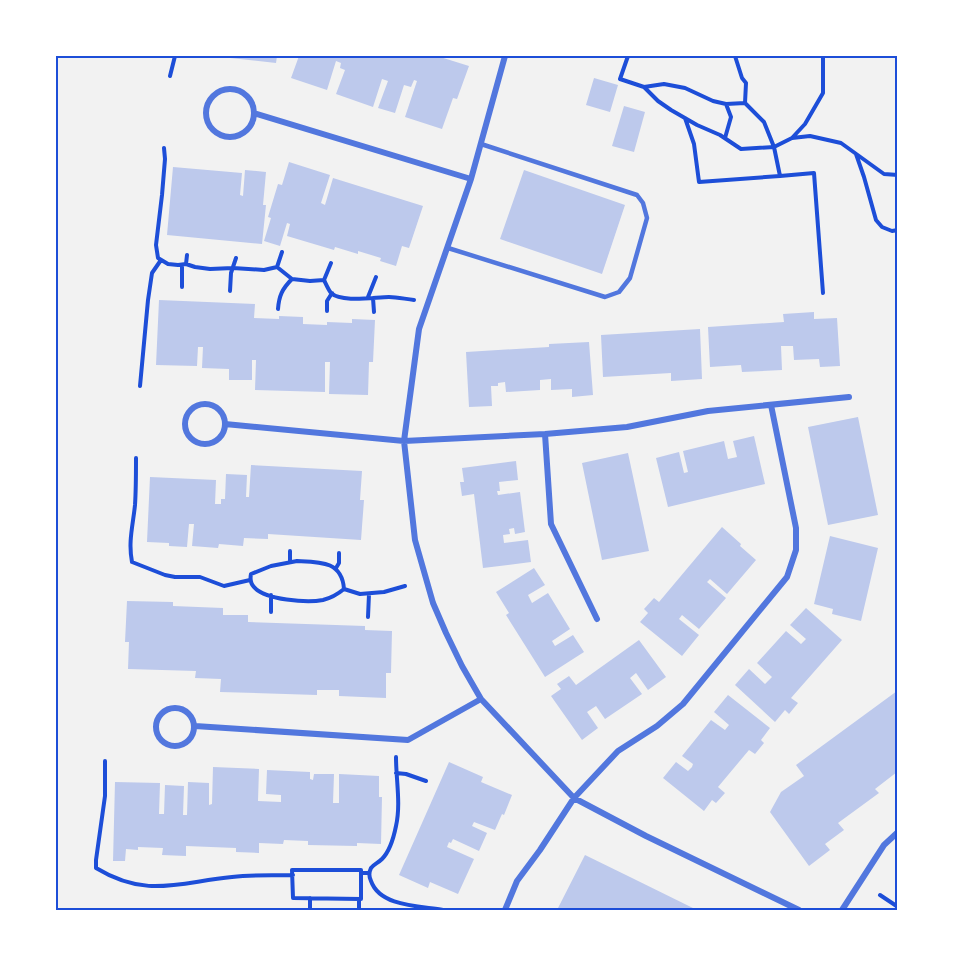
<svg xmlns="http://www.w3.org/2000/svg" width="953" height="966" font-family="'PT Sans',sans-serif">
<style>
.building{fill:#bdc9ec}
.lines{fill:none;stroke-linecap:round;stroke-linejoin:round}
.path{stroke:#1d4ed8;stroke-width:4}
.service{stroke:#5277de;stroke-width:4.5}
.minor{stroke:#5277de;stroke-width:6}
.neatline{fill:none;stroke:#1d4ed8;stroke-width:2}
</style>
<rect width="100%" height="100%" fill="#f2f2f2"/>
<path class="building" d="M221 56H277L276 63 221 57Z
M299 56H437L469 66 457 99 453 98 442 129 405 117 417 81 414 80 411 87 404 85 395 113 378 108 388 81 382 79 373 107 336 94 345 70 340 68 341 63 336 61 327 90 291 78Z
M594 78 618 85 610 112 586 105Z
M624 106 645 112 634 152 612 146Z
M289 162 330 175 321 203 325 205 333 178 423 206 409 248 402 246 396 266 380 261 381 258 358 251V254L335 247 334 250 287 236 290 224 287 223 280 246 264 241 271 218 268 217 278 184 282 185Z
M173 167 242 173 240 195 243 196 245 170 266 172 263 205H266L262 244 167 235Z
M524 170 625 205 602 274 500 239Z
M159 300 255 304 254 318 279 319V316L303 317V324L327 325V322L352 323V319L375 320 373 362H369L368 395 329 394 330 362H325V392L255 390 256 360H252V380H229V369L202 368 203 347H198L197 366 156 365Z
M814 312V319L837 318 840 366 820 367 819 359 794 360 793 346H781L782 370 742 372 741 365 710 367 708 327 784 322 783 314Z
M700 329 702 379 671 381V373L603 377 601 335Z
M589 342 593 395 572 397V389L551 390V379L540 380V390L506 392 505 382 498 383V386H491L492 406 469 407 466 352 549 347V344Z
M858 417 878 515 828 525 808 427Z
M754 436 765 484 668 507 656 458 679 452 684 473 688 472 683 451 724 441 728 459 737 457 733 441Z
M628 453 649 551 602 560 582 463Z
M516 461 518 480 499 482 500 491H497L498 495 520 492 525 532 515 534 514 528 509 529 510 534 503 535 504 543 528 540 531 562 483 568 474 494 462 496 460 482H464L462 468Z
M251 465 362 471 360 500H364L361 540 268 534V539L244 538 243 546 219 544 218 548 192 546 194 524H189L187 547 169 546V543L147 542 150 477 216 480 215 504H221V499H225L226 474 247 475 246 497H249Z
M722 527 741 544 740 546 756 560 727 594 710 579 707 582 726 598 699 629 682 615 679 619 699 635 682 656 640 622 648 613 644 609 654 598 659 602Z
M830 536 878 548 861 621 832 614 833 609 814 604Z
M534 568 545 585 528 595 532 603 548 593 570 629 552 641 555 646 573 635 584 652 545 677 506 615 509 613 496 592Z
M127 601 173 602V606L223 608V615H248V622L365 626V630L392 631 391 673H386V698L339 696V690H317V695L220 692 221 679 195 678 196 671 128 669 129 642H125Z
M806 608 842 640 791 698 798 703 789 714 785 710 775 722 735 685 749 669 765 684 772 677 757 663 786 631 801 644 806 639 790 625Z
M639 640 666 677 648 690 636 673 630 678 642 694 605 719 596 706 587 712 598 728 582 740 551 696 561 689 557 684 569 676 576 685Z
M897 691V772L875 789 879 793 838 823 844 830 825 844 830 850 809 866 770 812 781 792 804 776 796 765Z
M728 695 770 728 761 740 764 743 755 754 749 750 718 787 725 793 716 803 712 800 704 811 663 778 676 762 688 771 692 767 693 764 682 756 711 720 725 730 729 725 714 712Z
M449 762 483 777 481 782 512 795 504 815 502 814 495 830 474 822 472 826 487 833 479 851 453 839 451 843 449 842 447 847 474 859 458 894 430 882 428 888 399 875Z
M213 767 259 769 258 801 281 802V795L266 794 267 770 310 772V779L313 780 314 774H334L333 803H339V774L379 776V797H382L381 844 357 843V846L308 845V841L284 840 283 844 259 843V853L236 852V848L186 846V856L162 855 163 848 138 847V850L126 849 125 861H113L115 782 160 783 159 814H164L165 785 184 786 183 815H187L188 782 209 783V805L212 804Z
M585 855 630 877 697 910H557Z"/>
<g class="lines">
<path class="path" d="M628 56 620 79 644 87 664 84 685 88 713 101 726 104 745 103
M735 56 742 78 746 83 745 103 764 122 774 147 792 138 805 124 823 93V56
M170 76 175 56
M644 87 658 101 671 110 697 125 720 135 741 149 774 147 780 176 814 173 823 293
M685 118 694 144 699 182 780 176
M725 138 731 117 726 104
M792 138 810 136 841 143 884 174 898 175
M164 148 165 159 162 195 156 245 158 258 168 264 178 265 186 264 195 267 210 269 233 268 264 270 277 267 292 279 310 281 324 280C326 284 328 289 331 293 342 303 375 297 389 297 397 297 405 299 414 300
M856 154 864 177 876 220 882 227 892 231 898 230
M186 264 187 255
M182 265V287
M277 267 282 252
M324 280 331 263
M230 291 231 273 236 258
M368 297 376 277
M373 298 374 312
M278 309C279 296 282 289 292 279
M327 311V301L332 293
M140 386 148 300 152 273 161 260
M136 458C136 474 136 490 135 505 133 525 128 542 132 562L165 575 175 577H200L224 586 250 580
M290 551V562
M297 561C320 562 342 561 344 589 338 594 331 598 323 600 307 603 265 600 254 587 250 583 250 579 251 574L271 566Z
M336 568 339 563V553
M344 589 360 594 384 592 405 586
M271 612V595
M368 617 369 594
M396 757C396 780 401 804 396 826 394 836 390 851 382 859 378 863 374 864 371 868 369 872 369 877 371 881 380 907 421 906 443 910
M105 761V796L96 860V868C147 899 179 882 232 877 252 875 272 875 293 875
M396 773 406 774 426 781
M361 873V899L293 898 292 870H361V873H369
M880 895 898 907
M310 898V910
M359 899V910"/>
<path class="service" d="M448 248 605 297 619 292 630 278 647 218 643 203 637 195 481 144"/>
<path class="minor" d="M505 56 471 179 419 329 404 441 415 540 433 603 446 633 462 666 481 699 574 798 646 836 799 910
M206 113a24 24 0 1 1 48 0a24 24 0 1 1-48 0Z
M254 113 471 179
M185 424a20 20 0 1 1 40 0a20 20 0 1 1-40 0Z
M225 424 404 441 545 434 627 427 708 411 849 397
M545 434 551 524 597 619
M156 727a19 19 0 1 1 38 0a19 19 0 1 1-38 0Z
M195 726 408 740 481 699
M505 910 517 881 540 850 574 798 618 751 657 726 683 704 787 577 796 550V528L771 405
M842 910 884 845 898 832"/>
</g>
<rect width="953" height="966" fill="none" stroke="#ffffff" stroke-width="114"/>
<rect x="57" y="57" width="839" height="852" class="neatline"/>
</svg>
